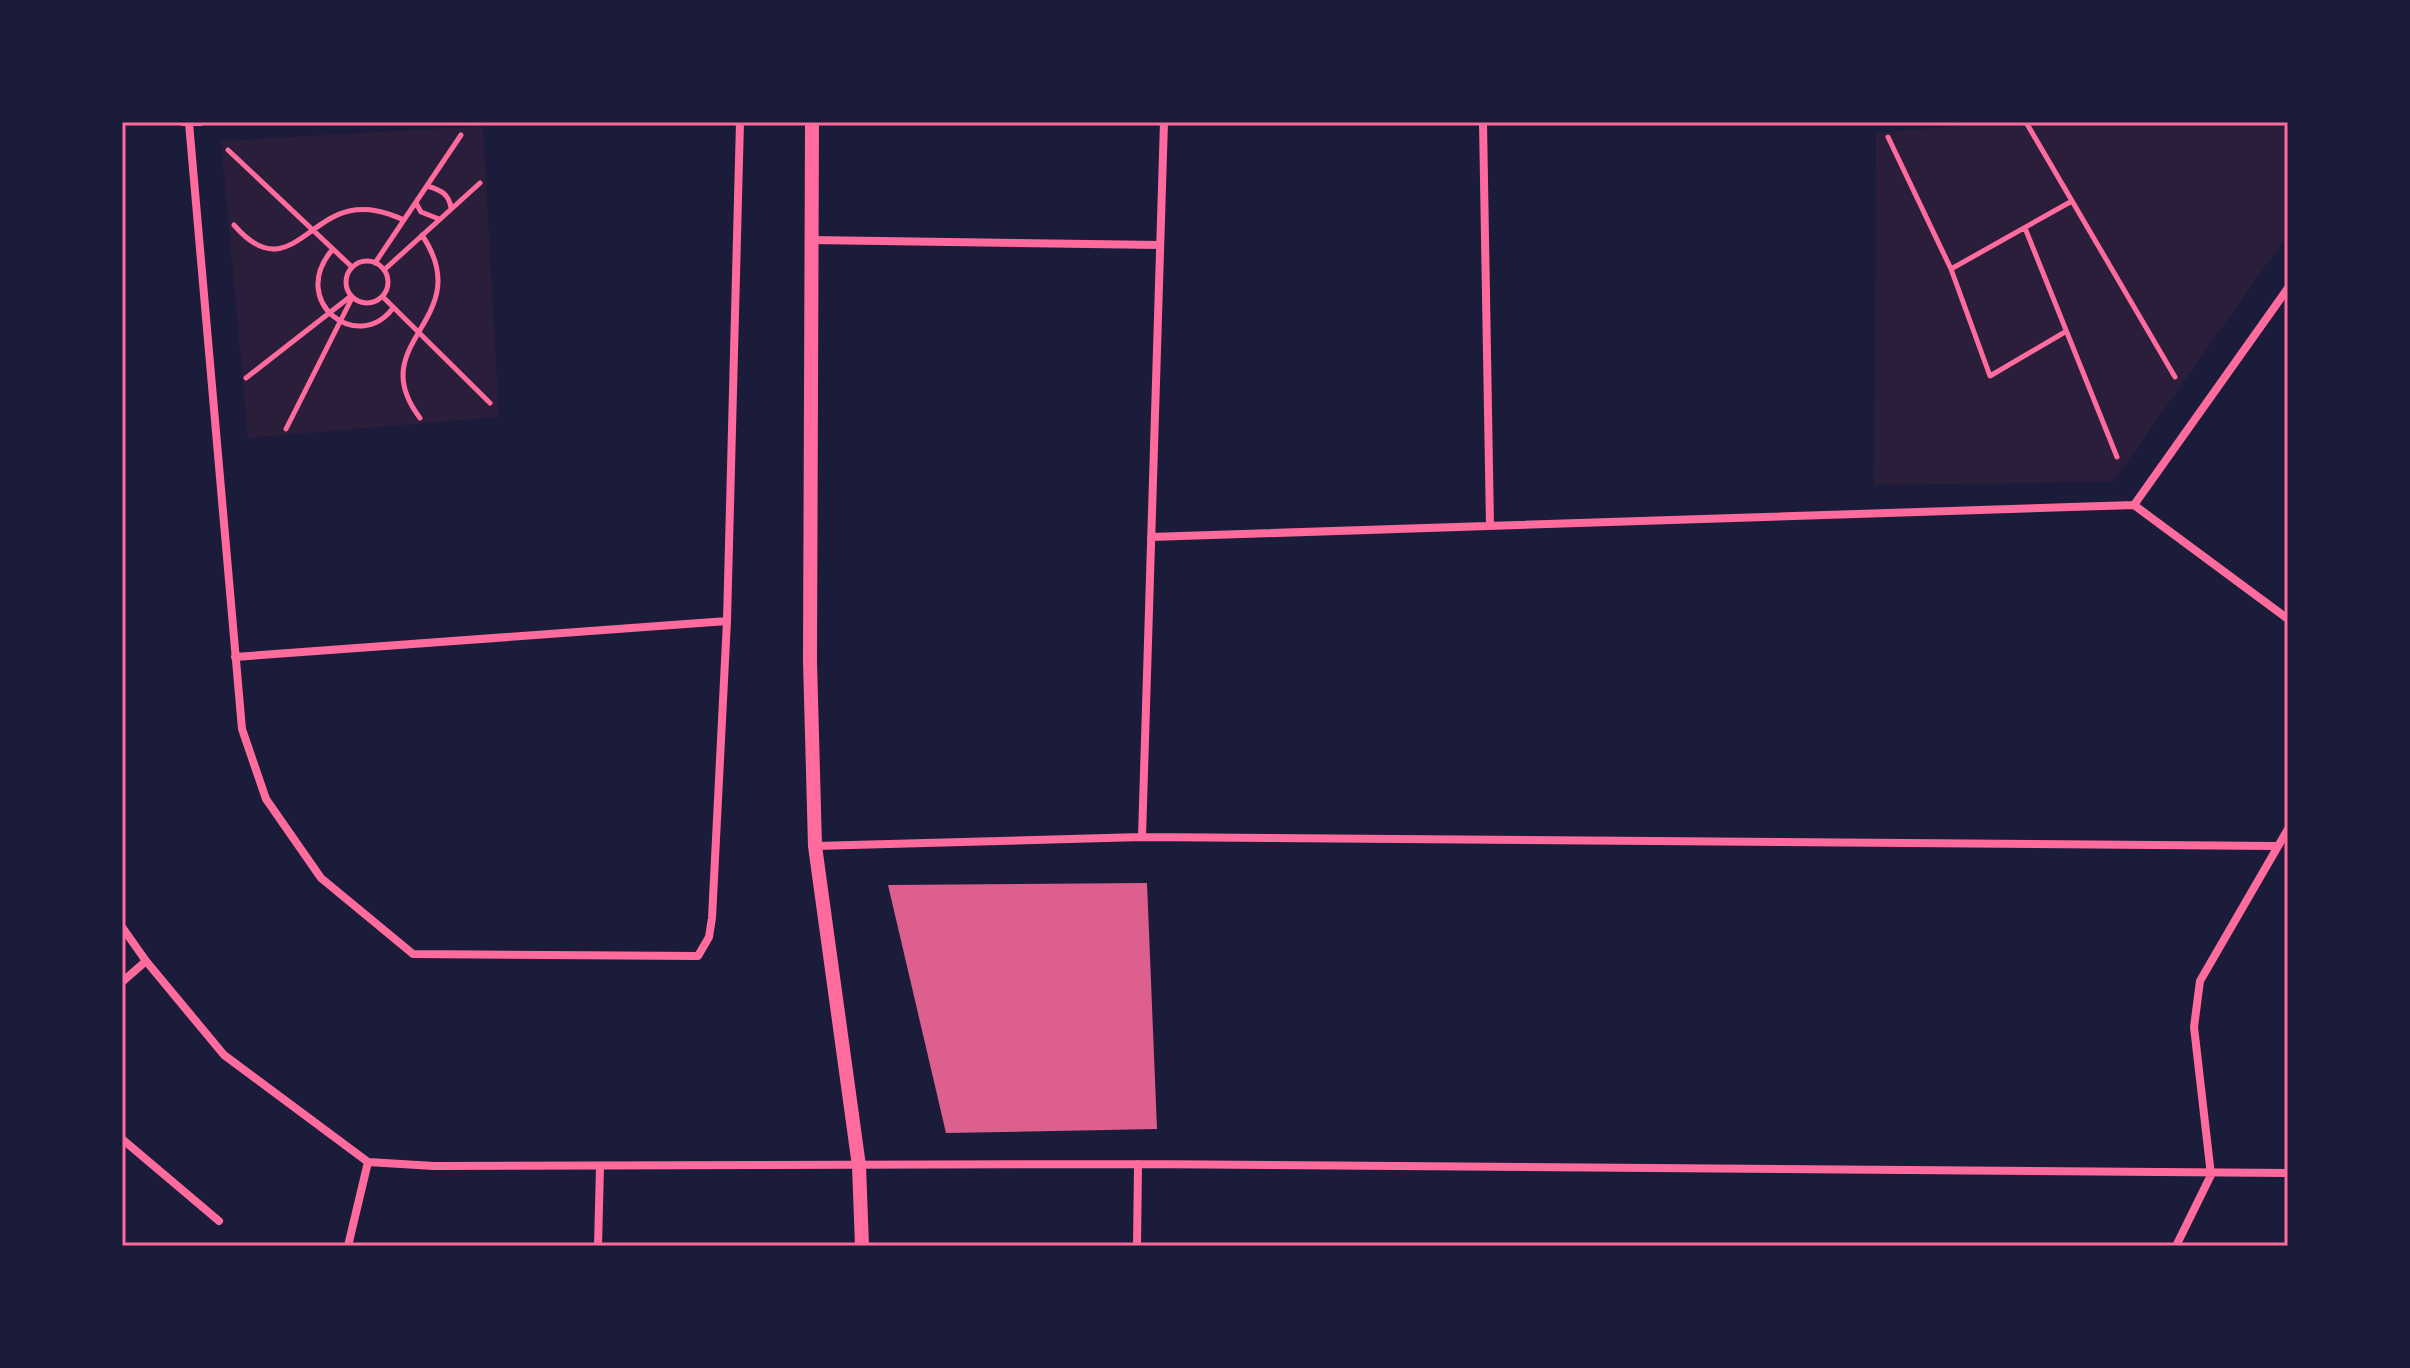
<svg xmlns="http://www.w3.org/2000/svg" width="2410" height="1368" font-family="'Fira Sans',sans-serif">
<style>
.green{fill:#2a1e3b}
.building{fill:#dd5f8e}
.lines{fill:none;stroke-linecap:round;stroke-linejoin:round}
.path{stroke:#ff6b9d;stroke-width:5}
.minor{stroke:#ff6b9d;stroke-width:8}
.tertiary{stroke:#ff6b9d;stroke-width:14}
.neatline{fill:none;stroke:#ff6b9d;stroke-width:3}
</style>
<rect width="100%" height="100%" fill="#1b1b3a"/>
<path class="green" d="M1997 122H2288V234L2113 482 1874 485 1876 133Z
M483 126 499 417 248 438 221 141Z"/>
<path class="building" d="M1147 883 1157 1129 946 1133 888 885Z"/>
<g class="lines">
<path class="path" d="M2027 124 2175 377
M1888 137 1951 269 1990 376 2065 332
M228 150 352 267
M427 186C441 190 449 194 451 208
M416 203 421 212 439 219
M234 225C283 282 305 221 349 211 369 207 386 212 404 220
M2025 228 2117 457
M333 249C287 301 358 355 393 308
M346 282a21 21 0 1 1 42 0a21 21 0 1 1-42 0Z
M375 263 461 135
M1951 269 2072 201
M384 270 480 183
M383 297 490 403
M246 378 351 296
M420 418C361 341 479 320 422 235
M286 429 352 298"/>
<path class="minor" d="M183 122H200
M1483 122 1490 526
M189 123 242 729 266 799 321 878 413 954 698 956 709 937 712 918 727 621 740 122
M811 240 1160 245
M2134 505 2288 288
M1151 537 2134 505 2288 619
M235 657 727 621
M1142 837 1164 122
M815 846 1142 837 2276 846
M122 927 146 961 224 1055 368 1162 434 1166 1138 1164 2288 1173
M122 982 146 961
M122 1139 219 1221
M348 1246 368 1162
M598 1246 600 1167
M1137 1246 1138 1164
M2176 1246 2211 1175 2194 1027 2200 981 2288 829"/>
<path class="tertiary" d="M812 122 810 661 815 846 859 1166 862 1246"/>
</g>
<rect width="2410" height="1368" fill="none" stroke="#1b1b3a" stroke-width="248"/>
<rect x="124" y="124" width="2162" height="1120" class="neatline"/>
</svg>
